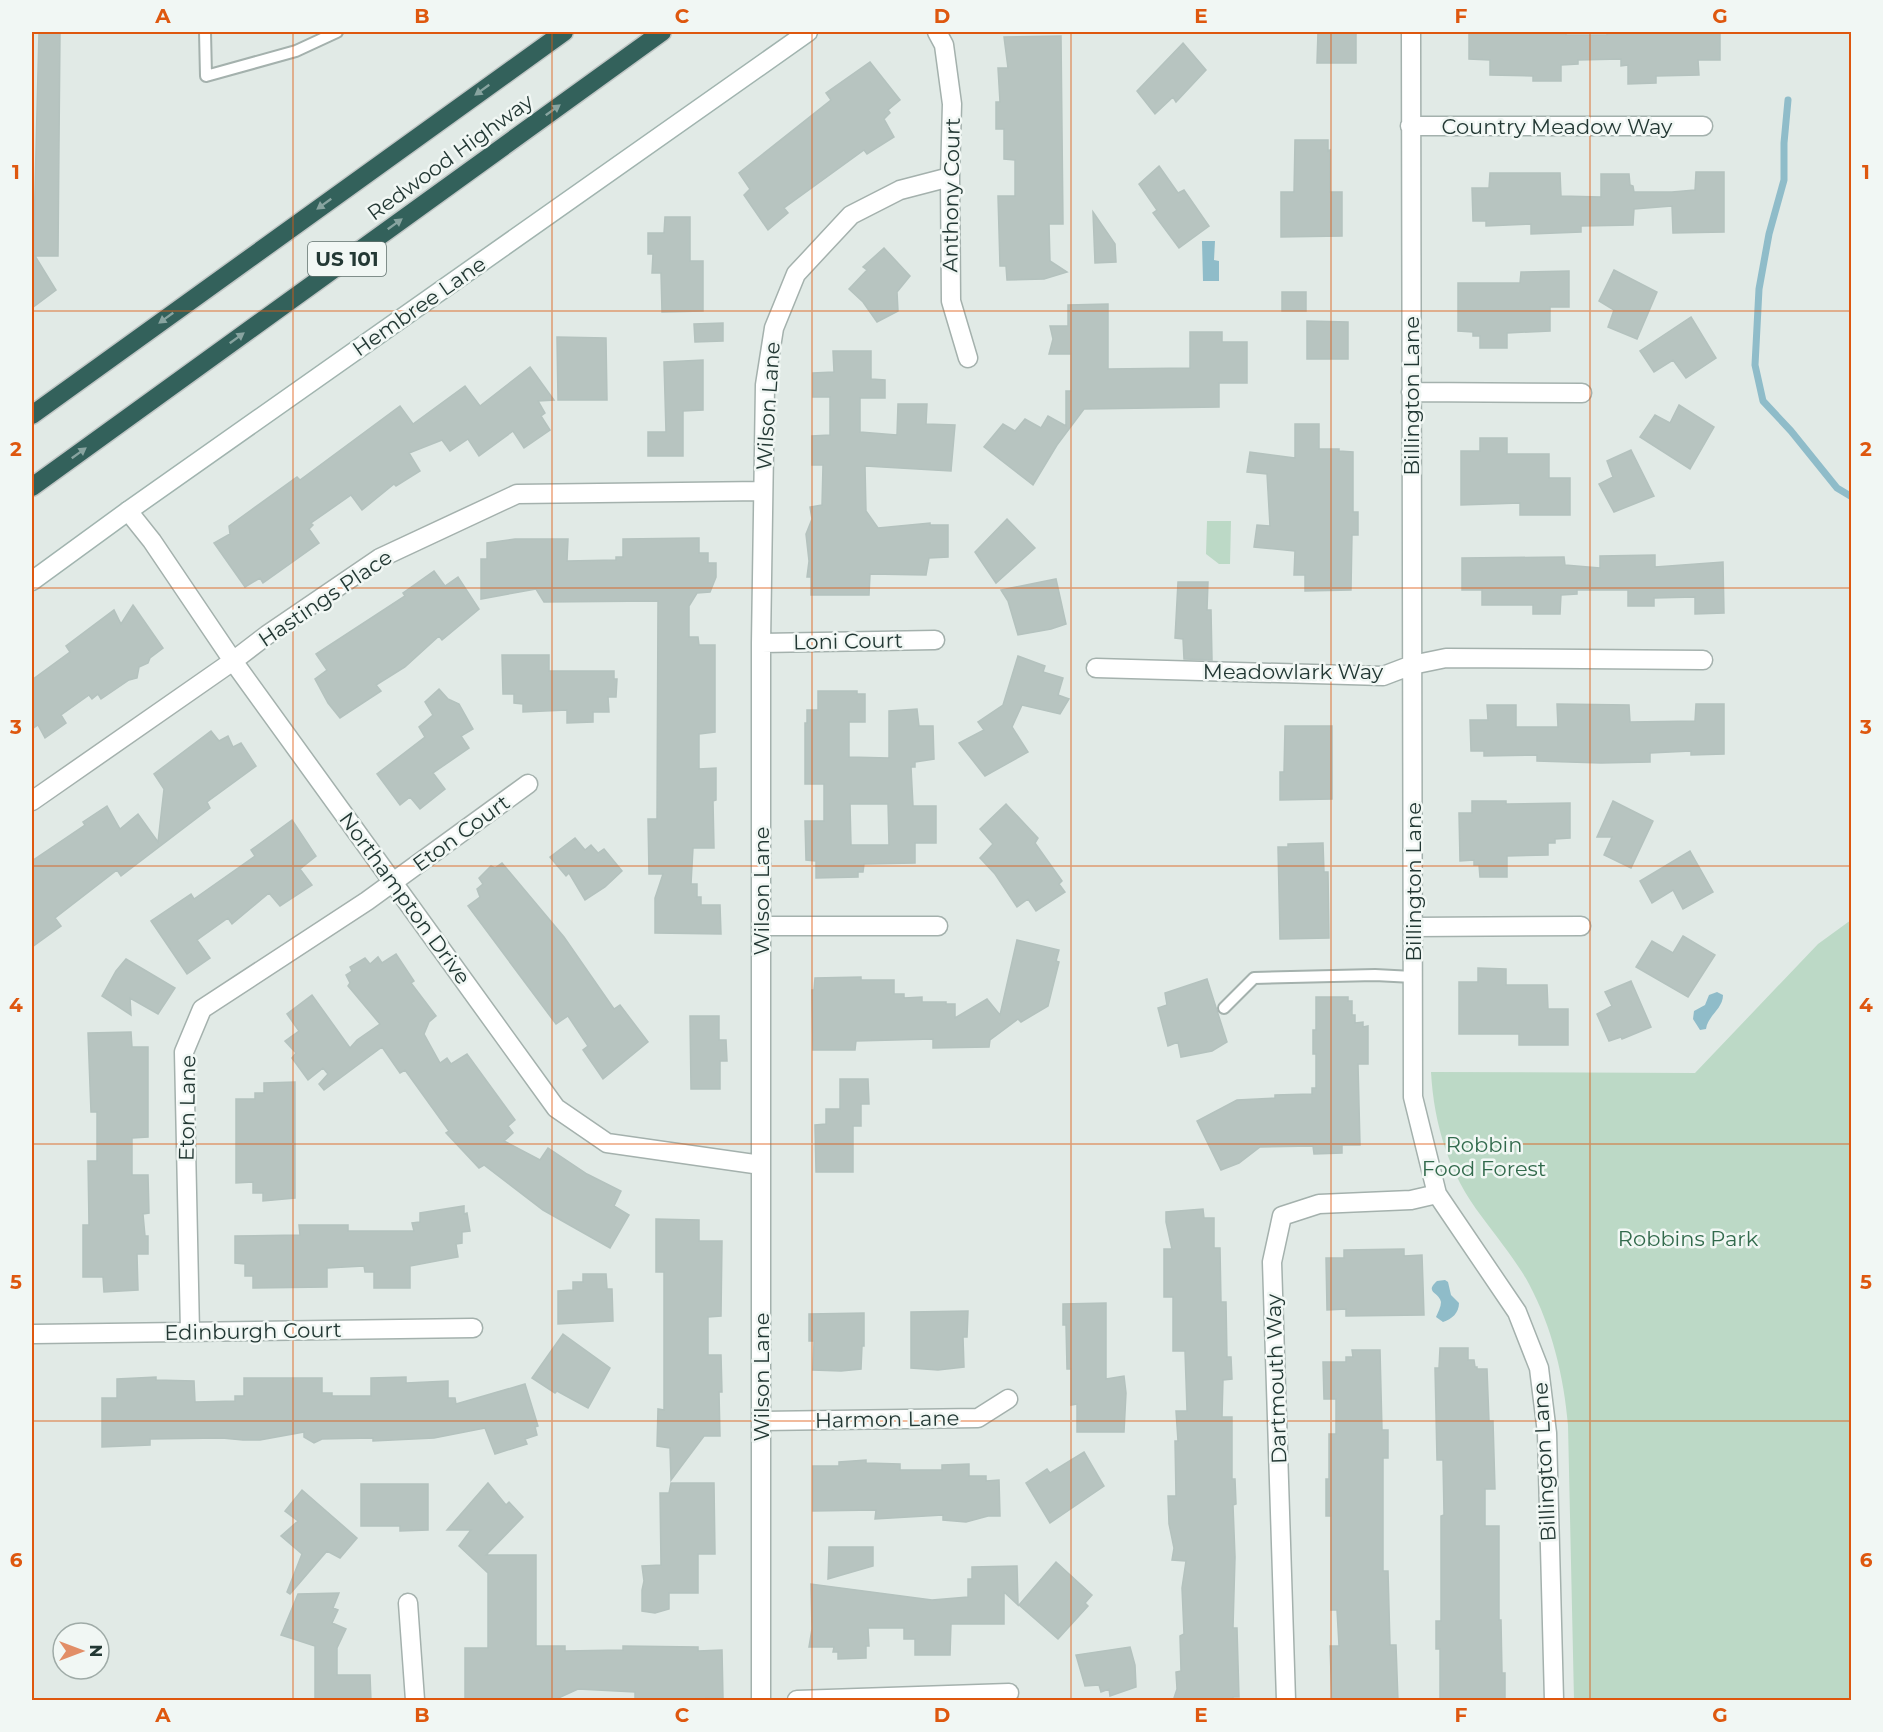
<svg xmlns="http://www.w3.org/2000/svg" width="1883" height="1732" font-family="Montserrat,sans-serif">
<style>
.green{fill:#bcd9c6}
.water{fill:#8fbcc9}
.lines{fill:none;stroke-linecap:round;stroke-linejoin:round}
.stream{stroke:#8fbcc9;stroke-width:7}
.building{fill:#b7c4c0;stroke:#b4c2be;stroke-width:1.5;fill-rule:evenodd}
.lane-casing{stroke:#a4b1ad;stroke-width:14}
.street-casing{stroke:#a4b1ad;stroke-width:21}
.secondary-casing{stroke:#a1b4af;stroke-width:21}
.highway-casing{stroke:#c1c7c6;stroke-width:21}
.lane{stroke:#fff;stroke-width:10}
.street{stroke:#fff;stroke-width:18}
.secondary{stroke:#fff;stroke-width:18}
.highway{stroke:#33615b;stroke-width:18}
.oneway{fill:#88a4a0}
.grid{fill:none;stroke:#de570e;stroke-width:1.5;stroke-opacity:0.55}
.labels{text-anchor:middle;dominant-baseline:central;stroke-width:5;stroke-linejoin:round;paint-order:stroke}
.shield{fill:#f1f7f4;stroke:#61716e;stroke-width:1.5}
.shield-label{font-size:20px;font-weight:bold;fill:#233834}
.street-label{font-size:21px;fill:#233834;stroke:#f1f7f4}
.park-label{font-size:21px;fill:#326a4c;stroke:#f1f7f4}
.neatline{fill:none;stroke:#de570e;stroke-width:2}
.grid-label{font-size:20px;text-anchor:middle;font-weight:bold;fill:#de570e}
</style>
<rect width="100%" height="100%" fill="#e1eae6"/>
<path class="green" d="M1207 521H1231L1230 564H1219L1206 554Z
M1851 920V1700H1574L1568 1425C1564 1377 1552 1327 1529 1284 1516 1260 1498 1239 1482 1217 1449 1174 1434 1125 1431 1072L1695 1073 1818 944Z"/>
<path class="water" d="M1202 241H1215L1214 260 1219 261V281H1203Z
M1717 992 1723 995C1723 1009 1708 1015 1706 1029L1700 1030 1693 1019 1694 1011 1705 1005 1709 995Z
M1445 1280 1448 1282 1451 1295 1459 1303C1459 1313 1452 1319 1443 1322L1436 1317C1438 1312 1441 1307 1441 1302 1439 1292 1424 1293 1437 1281Z"/>
<g class="lines">
<path class="stream" d="M1788 100 1784 143V180L1769 234 1759 289 1755 365 1763 401 1791 431 1837 488 1852 497"/>
</g>
<path class="building" d="M39 32H60L58 256H35L56 290 32 308Z
M1318 32H1356V63H1317Z
M1469 32H1566V35H1607V32H1720V60H1698L1699 75 1656 76V83L1628 84V65L1621 66V59L1578 60V64L1561 65V81H1533V76L1490 75V60L1469 59Z
M1061 36 1063 224H1049L1050 261 1067 272 1044 279 1007 280 1006 266H1000L998 196H1015V160L1004 159V129H996V102H1000L998 68H1008L1004 37Z
M1183 43 1206 70 1176 102 1173 97 1155 114 1137 91Z
M870 62 900 100 888 110 890 113 884 119 894 137 867 154 864 150 784 208 788 213 768 230 744 195 750 189 739 173 831 100 826 93Z
M1295 140H1328V151L1330 150V192H1342V236L1281 237V192H1294Z
M1159 166 1178 193 1184 190 1209 226 1179 248 1153 213 1157 210 1139 184Z
M1696 172H1724V232L1673 233 1672 206 1634 209 1633 225 1581 226V232L1531 234V224L1486 226V221H1473L1472 188H1489L1490 173H1560L1561 196 1601 197V174H1629L1630 185 1633 186 1634 192H1672L1695 190Z
M1093 212 1115 244 1116 262 1095 263Z
M665 217H690V261H703V311L662 312 661 273H652L653 254H648V233H664Z
M884 248 910 276 897 292 898 311 877 322 863 302 849 289 867 270 863 267Z
M1614 270 1657 292 1637 339 1608 327 1614 310 1599 301Z
M1569 271V307H1550V331L1507 333V348H1480V336H1473V332L1458 331V283H1520L1521 272Z
M1282 292H1306V311H1282Z
M1108 304V369L1190 368V332H1222V342H1247V383H1219V407L1084 409 1057 445 1033 485 984 447 1003 424 1015 431 1025 419 1041 428 1048 416 1066 426V391H1071V354H1049L1053 339 1050 326H1068V305Z
M1691 317 1716 358 1686 378 1673 360 1654 372 1640 351Z
M1307 321 1348 322V359H1307Z
M723 323V341L695 342 694 324Z
M557 337 606 338 607 400H558Z
M833 351H871V379L885 380V398H860V432L897 435 898 404H927L926 424 955 425 951 471 865 466 866 511 878 528 930 523V525H948V557L929 558 926 575 870 574 869 595H811V577H807L809 561 806 534 812 519 810 507 822 505 823 465H812V436L830 435V397H813V373L834 372Z
M703 360V410L683 411V456H648V432H666L664 362Z
M530 367 554 400 538 401 545 413 541 416 550 430 524 448 513 431 479 456 468 439 450 451 442 440 409 453 420 471 396 486 394 484 362 510 351 495 311 523 313 525 309 529 319 543 263 583 260 578 245 587 214 543 230 534 229 526 297 477 300 480 400 406 413 424 465 386 480 406Z
M1679 405 1714 427 1690 469 1640 437 1655 415 1670 423Z
M1295 424H1319V449H1339V451L1353 452V512H1358V535H1352L1351 590 1305 591V575H1294L1295 551 1254 547 1257 525 1270 526 1267 474 1247 472 1250 452 1295 458Z
M1480 438H1507V454H1549V478H1570V515H1520V503L1461 505V451H1480Z
M1631 450 1654 496 1614 512 1599 484 1613 477 1607 461Z
M1007 519 1035 548 996 583 975 552Z
M699 538V553H708V563H716V577L710 592 697 593 689 606V637H698L699 645H715V732L699 734V769L716 768V800L713 801 714 848H693L691 884H697V897H701V905H720L721 934 655 933V898L663 874H649L648 819H657L658 601 544 602 536 589 481 599V559H487V543L515 539H568L567 561 616 560V557H623V539Z
M1655 555V567L1723 562 1724 613 1695 614V597L1654 598V606H1628V590H1577V594L1561 595 1560 614H1533V605H1482V590H1462V558L1564 557 1565 565 1600 568V556Z
M434 571 445 586 458 577 479 609 442 640 439 636 405 667 376 685 381 691 340 718 328 703 315 679 327 670 316 654 405 596 403 593Z
M1056 579 1066 624 1051 629 1018 635 1008 601 1001 590Z
M1178 582H1208L1207 610H1211L1212 660 1184 659 1183 639 1175 638Z
M133 605 163 648 150 658 148 663 139 667 137 678 129 680 101 699 98 694 92 699 89 695 61 715 66 723 45 738 38 725 32 729V680L70 652 66 646 114 610 121 624Z
M502 655H549V671H614V679H617L616 697H608L609 712H593V722L567 723V710L523 712V704L514 703V694H503Z
M1018 656 1045 666 1043 672 1063 678 1058 695 1069 699 1060 714 1022 705 1012 727 1028 752 985 776 959 743 984 730 978 722 1003 705Z
M439 689 448 699 459 704 473 729 461 736 469 748 433 773 445 789 420 809 410 797 400 805 377 774 425 737 419 727 433 715 425 702Z
M818 691H857V694H865V722H849V757L889 758V711L917 709 919 726H933L934 759 915 762V767H911L913 806H936V843H915V863L864 864 863 872H858V877L816 878V861L806 860 805 821H824V784H805V723H807V710H818ZM850 804H888L889 845H851Z
M1557 704 1629 705 1630 722 1695 721 1696 704H1724V754L1691 755V751L1650 753V762L1601 763 1537 761V755L1484 756V751H1471L1470 720H1488L1487 705H1516V727H1558Z
M1285 726H1332V799L1280 800V772H1284Z
M211 731 219 741 228 736 233 747 241 743 256 766 207 802 210 808 121 876 117 870 55 918 61 926 32 947V861L85 825 83 822 107 806 120 829 138 814 158 842 164 789 154 774Z
M1472 801H1506V804L1570 803V838L1555 839V843H1548V855L1507 856V877H1480L1479 865H1474V860L1460 861 1459 813H1472Z
M1613 801 1653 821 1631 868 1604 855 1612 837H1597Z
M1006 804 1038 838 1035 843 1062 881 1059 884 1065 892 1036 911 1028 899 1017 907 995 874 980 858 993 844 980 829Z
M292 820 316 856 300 869 312 885 280 906 269 893 232 924 228 918 197 940 210 958 187 974 151 921 191 894 194 899 255 856 251 850Z
M575 838 585 850 591 845 598 853 604 849 622 871 605 887 585 900 569 873 566 876 550 857Z
M1323 843 1324 872H1328L1329 938 1280 939 1278 847H1288V844Z
M1690 851 1713 892 1683 909 1673 890 1652 903 1640 881Z
M502 863 564 937 614 1009 620 1005 648 1042 603 1079 583 1050 588 1046 568 1016 556 1024 468 906 480 897 477 889 483 884 479 878 491 866 495 868Z
M1683 936 1715 955 1688 997 1636 967 1652 941 1673 953Z
M1017 940 1059 950 1056 961 1059 962 1048 1006 1021 1022 1018 1019 990 1040 989 1047 933 1048V1039L856 1041 855 1050H813L812 990H814L815 978 861 977V980H894V994H904V998L922 997V1002H946V1004H955V1018L987 999 1000 1015Z
M396 954 414 981 411 983 436 1016 429 1022 424 1034 440 1063 447 1058 451 1064 467 1054 515 1120 508 1126 513 1133 504 1141 540 1160 548 1148 587 1174 621 1191 614 1206 629 1215 610 1248 543 1210 484 1165 479 1168 446 1133 449 1131 405 1070 400 1073 382 1047 324 1090 319 1084 328 1074 323 1068 308 1080 292 1058 296 1053 285 1041 299 1031 287 1014 312 995 350 1048 357 1040 380 1024 348 986 350 983 346 975 352 971 350 967 365 958 370 964 378 957 382 963Z
M126 959 175 988 158 1014 130 998 131 1015 102 996 116 971Z
M1478 968 1506 969V985H1547L1548 1009H1568V1045H1519V1034H1459V982H1478Z
M1207 979 1227 1042 1212 1051 1181 1057 1178 1042 1168 1046 1158 1008 1167 1005 1165 993Z
M1631 981 1651 1027 1622 1039 1621 1037 1609 1041 1597 1014 1612 1006 1605 992Z
M1316 997H1348V1001H1352V1015H1355V1023L1363 1022V1027L1368 1026V1064H1358L1360 1145H1342V1153L1314 1154 1313 1146 1260 1147 1239 1163 1221 1170 1197 1121 1237 1100 1275 1098V1095L1312 1094V1088H1316V1054H1313V1030H1316Z
M690 1016H719V1040H726L727 1061H720V1089H691Z
M131 1032 132 1047H148V1137L132 1138V1175H148L149 1213 143 1214 145 1236H148V1254H137L138 1290 104 1292 103 1277H83V1225H89L88 1161H97V1112H91L88 1033Z
M840 1079H868L869 1104H861V1126H853V1172H816L815 1125 826 1124V1109H840Z
M295 1082V1198L263 1201V1193H253V1182L236 1183V1099H255V1093H264V1083Z
M464 1206V1214L467 1213 470 1231 462 1232V1243L456 1244 458 1257 410 1266V1288H374V1272H365L364 1266 327 1268V1287L253 1288V1276H245V1264L235 1263V1236L300 1235 299 1225H348V1231H414L412 1223 420 1222V1213Z
M1203 1209 1204 1218H1214V1248H1220L1221 1302H1226L1227 1357H1231L1232 1379 1223 1380 1222 1417H1232V1479H1235L1236 1504 1233 1505 1235 1557 1233 1628H1237L1239 1697H1233V1701H1173L1177 1689 1176 1672 1181 1671 1180 1636 1184 1634 1182 1588 1186 1561 1172 1560 1174 1548 1169 1524 1168 1496H1176L1175 1441H1178L1176 1411H1187L1185 1351H1173V1297H1164V1249H1172L1166 1222V1212Z
M656 1219 699 1220V1241H722L721 1316 708 1317V1355H721L722 1392H719L720 1436H704L671 1480 670 1448 657 1446 658 1409 664 1410V1272H656Z
M1404 1249V1256L1422 1255 1424 1315 1346 1316V1309L1327 1310 1326 1258H1344V1250Z
M583 1274H606L607 1289H612L613 1321 558 1324V1291L573 1290V1282H583Z
M1106 1303V1379L1124 1376 1126 1393 1124 1432H1077V1404L1071 1405V1369H1067L1066 1325H1063V1304Z
M968 1311 967 1337H963L964 1367 938 1370 911 1368V1312Z
M864 1313V1346H862L861 1369 841 1371 813 1370 814 1341H809V1314Z
M563 1334 610 1368 588 1408 557 1391 555 1393 532 1378Z
M1440 1348H1468V1360H1474L1475 1367H1477V1369H1487L1489 1421H1493L1495 1489H1485V1526H1499V1620H1501L1502 1673H1505V1701H1440V1649H1436V1621H1441V1516L1444 1515 1443 1460H1437L1435 1368H1439Z
M1352 1350H1380L1382 1430H1388V1458H1383V1571H1388L1390 1645H1396L1398 1701H1332L1330 1646H1339L1337 1610H1331V1516H1326V1479H1329V1434H1336V1399H1324L1323 1362H1346V1357H1353Z
M156 1377V1380L194 1381 195 1402 235 1401V1396H244V1378H322V1393H332V1396H371V1378L406 1377V1383L448 1381V1398H455L456 1404 525 1384 538 1426 535 1427 537 1435 525 1439 527 1444 495 1454 485 1428 434 1438 373 1441V1438L322 1439 314 1443 304 1437V1432L260 1440H243L222 1438 150 1439V1445L102 1447V1398H117V1379Z
M1084 1452 1104 1486 1050 1523 1026 1483 1047 1469 1050 1473Z
M866 1460V1463L900 1464V1470H942V1465L969 1464V1476H986V1481L999 1480 1000 1516H988L966 1522 943 1520V1515L875 1519 876 1510 813 1511V1466H839V1462Z
M488 1483 506 1505 509 1502 523 1517 486 1555H536V1646H565V1651L623 1650V1646L698 1647V1651L722 1650 723 1698H706V1701H635V1692L578 1689 552 1701H465V1648H488V1573L459 1546 471 1530H447Z
M671 1483H714L715 1554H698V1593H669V1609L655 1613 642 1611V1590L644 1581 642 1566 661 1565 660 1493H669Z
M361 1484H428V1530L400 1531V1526H361Z
M302 1490 357 1538 340 1558 327 1551 290 1594 287 1592 302 1554 281 1536 298 1521 285 1511Z
M829 1547H873V1566L828 1579Z
M1056 1562 1092 1595 1085 1603 1088 1606 1058 1639 1019 1605Z
M1017 1566 1018 1605 1004 1592V1624H951L950 1655H915V1639H904V1628H868L869 1646H866V1658L838 1659V1652H833L834 1647H809L812 1629 811 1584 932 1600 968 1597V1579H972V1567Z
M339 1593 333 1608 338 1610 332 1623 346 1629 337 1648V1675H370L371 1701 315 1699V1646L281 1635 298 1594Z
M1130 1647 1135 1665 1136 1687 1110 1696 1109 1689 1101 1692 1099 1685 1085 1686 1076 1655Z"/>
<g class="lines">
<defs>
<path id="lane" d="M205 32 206 76 296 51 337 32
M1224 1008 1254 978 1375 975 1413 977"/>
<path id="street" d="M937 32 944 45 952 104 950 177 951 301 968 358
M1411 32 1413 1097 1437 1194 1517 1312 1539 1368 1547 1433 1554 1700
M1410 126H1703
M1411 392 1582 393
M128 511 152 541 233 661 556 1108 607 1143 761 1165
M761 643 935 640
M1096 668 1383 676 1412 665 1446 658 1703 660
M32 801 233 661 267 635 380 558 517 494 763 491
M761 926H938
M1413 927 1581 926
M190 1332 184 1052 202 1009 367 901 528 784
M34 1334 473 1328
M761 1421 978 1418 1008 1399
M408 1603 415 1700
M761 1700V643L765 385 774 328 796 274 851 215 900 190 950 177
M797 1700 1009 1693
M1286 1700 1272 1262 1282 1216 1319 1204 1411 1200 1437 1194"/>
<path id="secondary" d="M32 581 128 511 808 32"/>
<path id="highway" d="M32 415 564 32
M32 487 662 32"/>
</defs>
<use href="#lane" class="lane-casing"/>
<use href="#street" class="street-casing"/>
<use href="#secondary" class="secondary-casing"/>
<use href="#highway" class="highway-casing"/>
<use href="#lane" class="lane"/>
<use href="#street" class="street"/>
<use href="#secondary" class="secondary"/>
<use href="#highway" class="highway"/>
</g>
<defs><path id="oneway-solid" d="M-6-.8H1V-3.2L6.5 0L1 3.2V.8H-6Z" transform="scale(1.5)"/></defs>
<g class="oneway">
<use href="#oneway-solid" transform="translate(482 90) rotate(144)"/>
<use href="#oneway-solid" transform="translate(553 110) rotate(-36)"/>
<use href="#oneway-solid" transform="translate(324 204) rotate(144)"/>
<use href="#oneway-solid" transform="translate(395 224) rotate(-36)"/>
<use href="#oneway-solid" transform="translate(166 318) rotate(144)"/>
<use href="#oneway-solid" transform="translate(237 338) rotate(-36)"/>
<use href="#oneway-solid" transform="translate(79 453) rotate(-36)"/>
</g>
<path class="grid" d="M293 32V1700M552 32V1700M812 32V1700M1071 32V1700M1331 32V1700M1590 32V1700M32 311H1852M32 588H1852M32 866H1852M32 1144H1852M32 1421H1852"/>
<g class="labels">
<rect class="shield" x="308" y="242" width="78" height="34" rx="4.5"/>
<g class="shield-label">
<text x="347" y="259">US 101</text>
</g>
<g class="street-label">
<text x="1557" y="126">Country Meadow Way</text>
<text transform="translate(450 157) rotate(-36)">Redwood Highway</text>
<text transform="translate(951 195) rotate(-89)">Anthony Court</text>
<text transform="translate(419 306) rotate(-35)">Hembree Lane</text>
<text transform="translate(1411 396) rotate(-90)">Billington Lane</text>
<text transform="translate(768 406) rotate(-86)">Wilson Lane</text>
<text transform="translate(325 598) rotate(-34)">Hastings Place</text>
<text transform="translate(848 641) rotate(-1)">Loni Court</text>
<text x="1293" y="671">Meadowlark Way</text>
<text transform="translate(461 833) rotate(-36)">Eton Court</text>
<text transform="translate(1413 882) rotate(-90)">Billington Lane</text>
<text transform="translate(761 891) rotate(-90)">Wilson Lane</text>
<text transform="translate(405 898) rotate(54)">Northampton Drive</text>
<text transform="translate(187 1108) rotate(-89)">Eton Lane</text>
<text transform="translate(253 1331) rotate(-1)">Edinburgh Court</text>
<text transform="translate(761 1377) rotate(-90)">Wilson Lane</text>
<text transform="translate(1276 1379) rotate(-92)">Dartmouth Way</text>
<text transform="translate(887 1419) rotate(-1)">Harmon Lane</text>
<text transform="translate(1544 1462) rotate(-93)">Billington Lane</text>
</g>
<g class="park-label">
<text x="1484" y="1144">Robbin<tspan x="1484" dy="24">Food Forest</tspan></text>
<text x="1688" y="1238">Robbins Park</text>
</g>
</g>
<rect width="1883" height="1732" fill="none" stroke="#f1f7f4" stroke-width="66"/>
<g transform="translate(81 1651) rotate(90)"><circle r="28" fill="#f1f7f4" stroke="#9faba7" stroke-width="1.5"/>
<path d="M0-4.5L10 22L0 15L-10 22Z" fill="#e28e67"/>
<text y="-9" font-size="16" font-weight="bold" text-anchor="middle" fill="#233834">N</text>
</g>
<rect x="33" y="33" width="1817" height="1666" class="neatline"/>
<g class="grid-label">
<text x="163" y="23">A</text>
<text x="422" y="23">B</text>
<text x="682" y="23">C</text>
<text x="942" y="23">D</text>
<text x="1201" y="23">E</text>
<text x="1461" y="23">F</text>
<text x="1720" y="23">G</text>
<text x="16" y="179">1</text>
<text x="1866" y="179">1</text>
<text x="16" y="456">2</text>
<text x="1866" y="456">2</text>
<text x="16" y="734">3</text>
<text x="1866" y="734">3</text>
<text x="16" y="1012">4</text>
<text x="1866" y="1012">4</text>
<text x="16" y="1289">5</text>
<text x="1866" y="1289">5</text>
<text x="16" y="1567">6</text>
<text x="1866" y="1567">6</text>
<text x="163" y="1722">A</text>
<text x="422" y="1722">B</text>
<text x="682" y="1722">C</text>
<text x="942" y="1722">D</text>
<text x="1201" y="1722">E</text>
<text x="1461" y="1722">F</text>
<text x="1720" y="1722">G</text>
</g>
</svg>
